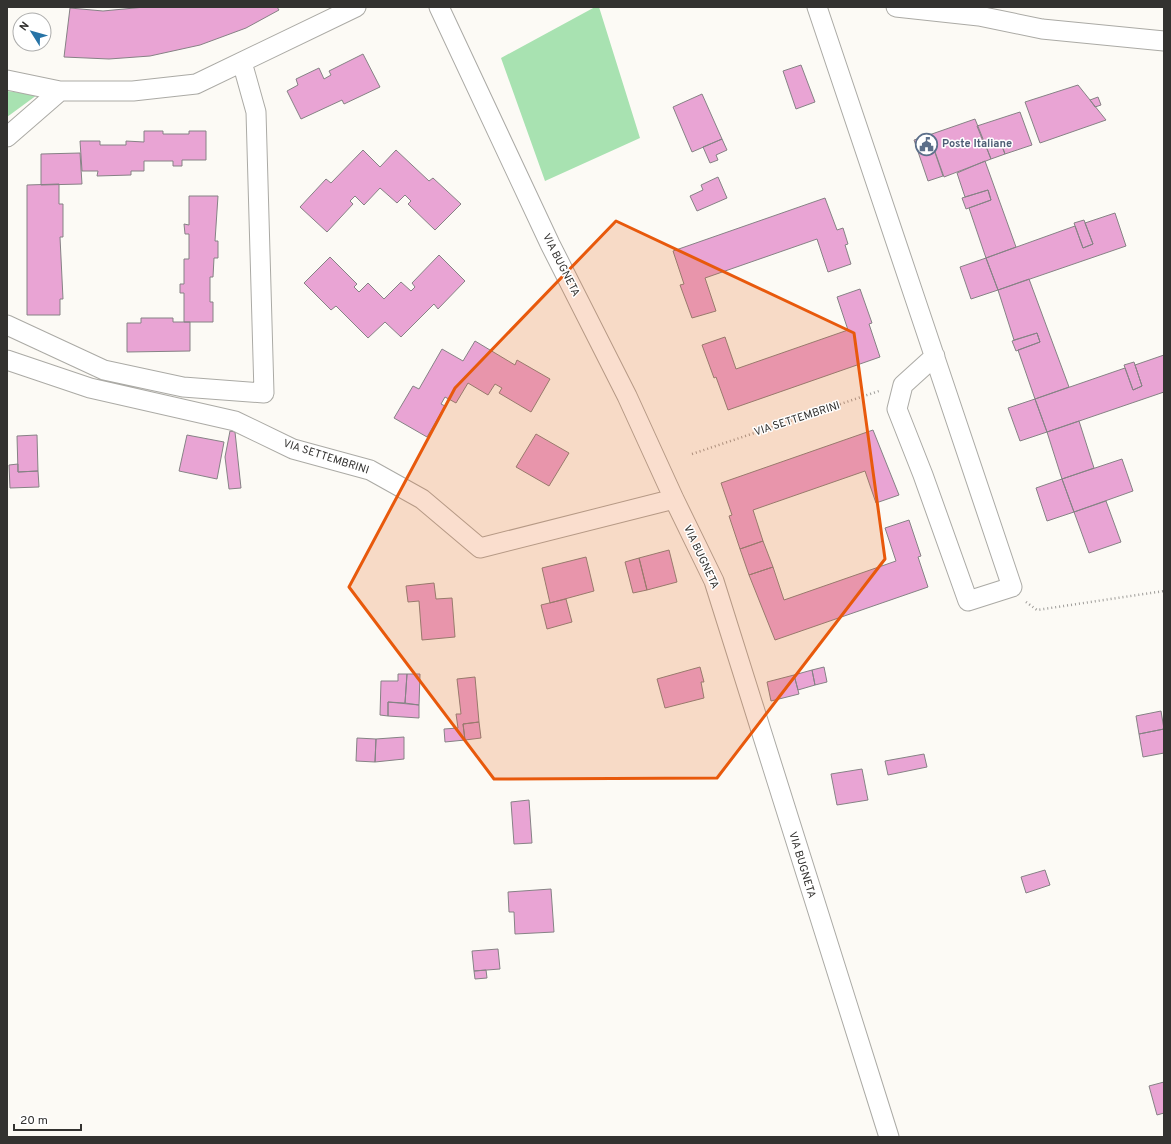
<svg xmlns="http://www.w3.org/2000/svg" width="1171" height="1144" font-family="Overpass,sans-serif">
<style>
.green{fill:#a8e2b1}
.building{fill:#e9a4d4;stroke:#868285}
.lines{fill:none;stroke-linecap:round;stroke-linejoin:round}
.minor-casing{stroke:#abaaa5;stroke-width:21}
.path{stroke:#9e9c99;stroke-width:2.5;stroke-dasharray:1 3;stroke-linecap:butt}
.minor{stroke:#fff;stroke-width:19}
.marked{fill:#e8590c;fill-opacity:0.2;stroke:#e8590c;stroke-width:3;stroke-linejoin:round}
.labels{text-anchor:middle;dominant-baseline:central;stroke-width:3;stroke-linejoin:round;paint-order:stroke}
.service-label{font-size:11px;font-weight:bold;fill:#4e5e75;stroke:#fff;text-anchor:start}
.street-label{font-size:11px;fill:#333230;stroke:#fff}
</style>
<rect width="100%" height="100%" fill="#fcfaf5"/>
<path class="green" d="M595 7H599L640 138 545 181 501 58Z
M7 91 37 95 7 117Z"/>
<path class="building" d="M145 7H277L279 10 246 28 200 45 150 56 109 59 64 57 70 8 103 11Z
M363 54 380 87 344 104 342 100 301 119 287 91 298 85 296 79 319 68 324 79 331 75 329 71Z
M801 65 815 102 796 109 783 71Z
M1078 85 1106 120 1040 143 1025 102Z
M702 94 722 139 692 152 673 107Z
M1098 97 1101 105 1095 107 1090 100Z
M1020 112 1032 145 1005 154 1000 141 985 146 977 126Z
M975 119 991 159 944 177 929 135Z
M144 131H163V134H189V131H206V160H182V166H173V161H144V171H131V175L97 176 98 171H82L80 141H100V145H126V141L144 142Z
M929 135 943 176 928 181 914 140Z
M722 139 727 150 716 155 718 160 710 163 703 147Z
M1000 141 1005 154 991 159 986 146Z
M363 150 380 167 396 150 429 181 433 178 461 204 435 230 408 204 411 201 405 195 397 203 380 188 364 205 355 196 350 201 353 204 327 232 300 207 326 179 331 183Z
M80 153 82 184 41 185V154Z
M985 161 1016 247 986 258 969 208 991 200 988 190 965 197 957 173Z
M718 177 727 198 697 211 690 196 703 190 701 185Z
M59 184V204H63V237H60L63 299H60V315H27V185Z
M988 190 991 200 966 209 962 198Z
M189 196H218L215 241H218V258H214L213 277H210V302H213V322H184V293H180V284H184V259H189V234H185L184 224 189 225Z
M825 198 837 230 843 228 848 244 845 245 851 264 828 272 817 239 705 278 716 311 692 318 680 285 684 284 673 251Z
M1115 213 1126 246 998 290 986 258 1075 226 1083 248 1093 244 1085 223Z
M1084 220 1093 244 1083 248 1074 223Z
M439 255 465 281 438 309 434 304 401 337 385 322 368 338 336 306 331 310 304 283 330 257 357 284 354 287 359 292 368 283 384 299 401 282 411 291 415 287 412 283Z
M986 258 998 290 971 299 960 267Z
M1029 279 1069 387 1035 399 1018 350 1040 342 1037 333 1014 340 998 290Z
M860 289 872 323 869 324 880 357 728 410 716 377 714 378 702 345 725 337 736 369 848 330 837 297Z
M141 318H173V322H190V351L127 352V323H141Z
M1037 333 1040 342 1016 351 1012 341Z
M475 341 515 365 517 360 550 379 531 412 499 393 502 388 495 384 488 395 468 383 456 403 445 397 441 404 445 406 427 437 394 418 413 386 419 389 442 349 463 361Z
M1164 355V392L1047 432 1035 399 1125 368 1133 390 1142 386 1135 365Z
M1134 362 1142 386 1133 390 1124 365Z
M1035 399 1047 432 1020 441 1008 408Z
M1079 421 1094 468 1062 479 1047 432Z
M873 430 899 495 876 503 865 471 753 510 763 541 740 549 729 516 732 515 721 483Z
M230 431 235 432 241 488 229 489 225 457Z
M536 434 569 453 549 486 516 467Z
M37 435 38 471 18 472 17 436Z
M187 435 224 442 217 479 179 471Z
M1122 459 1133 491 1074 512 1062 479Z
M18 464V472L38 471 39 487 10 488 9 465Z
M1062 479 1074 512 1047 521 1036 488Z
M1106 501 1121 542 1089 553 1074 512Z
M909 520 921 556 918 557 928 587 775 640 749 575 773 567 784 600 896 561 885 528Z
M763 541 773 567 749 575 740 549Z
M669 550 677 582 647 590 639 558Z
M586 557 594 591 550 603 542 568Z
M639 558 647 590 633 593 625 562Z
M434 583 436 599 452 598 455 637 422 640 419 601 408 602 406 586Z
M566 599 572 622 547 629 541 605Z
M700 667 704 682H701L704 698 665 708 657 679Z
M824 667 827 682 815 685 812 670Z
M812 670 815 685 798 690 794 675Z
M398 674H407L405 703 388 702V716L380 715 381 681H398Z
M407 674H420L419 705 405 703Z
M794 675 799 694 771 701 767 682Z
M475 677 479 722 463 724 465 740 445 742 444 729 458 728 456 714H461L457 679Z
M388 702 419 705V718L388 716Z
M1161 711 1164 729 1139 734 1136 716Z
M479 722 481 738 465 740 463 724Z
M1164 729V753L1143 757 1139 734Z
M404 737V759L375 762 376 739Z
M357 738 376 739 375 762 356 761Z
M924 754 927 767 888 775 885 761Z
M862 769 868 800 837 805 831 774Z
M529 800 532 843 514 844 511 802Z
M1045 870 1050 885 1026 893 1021 877Z
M551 889 554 932 515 934 514 912H509L508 892Z
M498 949 500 969 474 971 472 951Z
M486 970 487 978 475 979 474 971Z
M1164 1082V1113L1157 1115 1149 1086Z"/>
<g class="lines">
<defs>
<path id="minor" d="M439 7 550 244 627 396 674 499 714 581 889 1137
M817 7C882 200 947 394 1012 587L968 601 923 475 897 409 903 385 935 356
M896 7 979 16 1042 29 1164 41
M7 80 60 91H133L196 84 356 7
M7 137 60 91
M7 325 104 370 183 387 264 393 256 112 242 62
M7 360 90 388 235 421 293 449 370 470 422 499 480 548 674 499"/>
</defs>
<use href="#minor" class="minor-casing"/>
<path class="path" d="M692 454 879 391
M1026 602 1037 610 1164 591"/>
<use href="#minor" class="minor"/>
</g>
<path class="marked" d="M616 221 854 333 885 559 717 778 494 779 349 587 455 388Z"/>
<defs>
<symbol id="civic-ring" viewBox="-11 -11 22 22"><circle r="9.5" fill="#fff" stroke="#5c6f8a" stroke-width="1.5"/><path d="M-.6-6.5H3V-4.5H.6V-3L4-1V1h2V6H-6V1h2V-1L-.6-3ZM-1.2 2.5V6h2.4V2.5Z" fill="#5c6f8a"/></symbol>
</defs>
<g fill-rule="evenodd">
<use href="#civic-ring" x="914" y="132" width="25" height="25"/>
</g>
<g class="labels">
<g class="service-label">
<text x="942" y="144">Poste Italiane</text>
</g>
<g class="street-label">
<text transform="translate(561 265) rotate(63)">VIA BUGNETA</text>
<text transform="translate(797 419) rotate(-18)">VIA SETTEMBRINI</text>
<text transform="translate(326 457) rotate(18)">VIA SETTEMBRINI</text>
<text transform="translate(701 557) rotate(65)">VIA BUGNETA</text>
<text transform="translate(802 865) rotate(73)">VIA BUGNETA</text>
</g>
</g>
<rect width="1171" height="1144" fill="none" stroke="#333230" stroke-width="16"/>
<g transform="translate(32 32) rotate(307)"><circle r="19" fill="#ffffff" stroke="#adadac"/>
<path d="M0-3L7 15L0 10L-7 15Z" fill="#2673a6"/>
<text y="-6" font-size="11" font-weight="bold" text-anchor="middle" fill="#333230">N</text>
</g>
<path d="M14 1124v6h67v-6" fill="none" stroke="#333230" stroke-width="2"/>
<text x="20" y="1124" font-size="12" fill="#333230" stroke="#ffffff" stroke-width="3" paint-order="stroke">20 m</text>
</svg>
